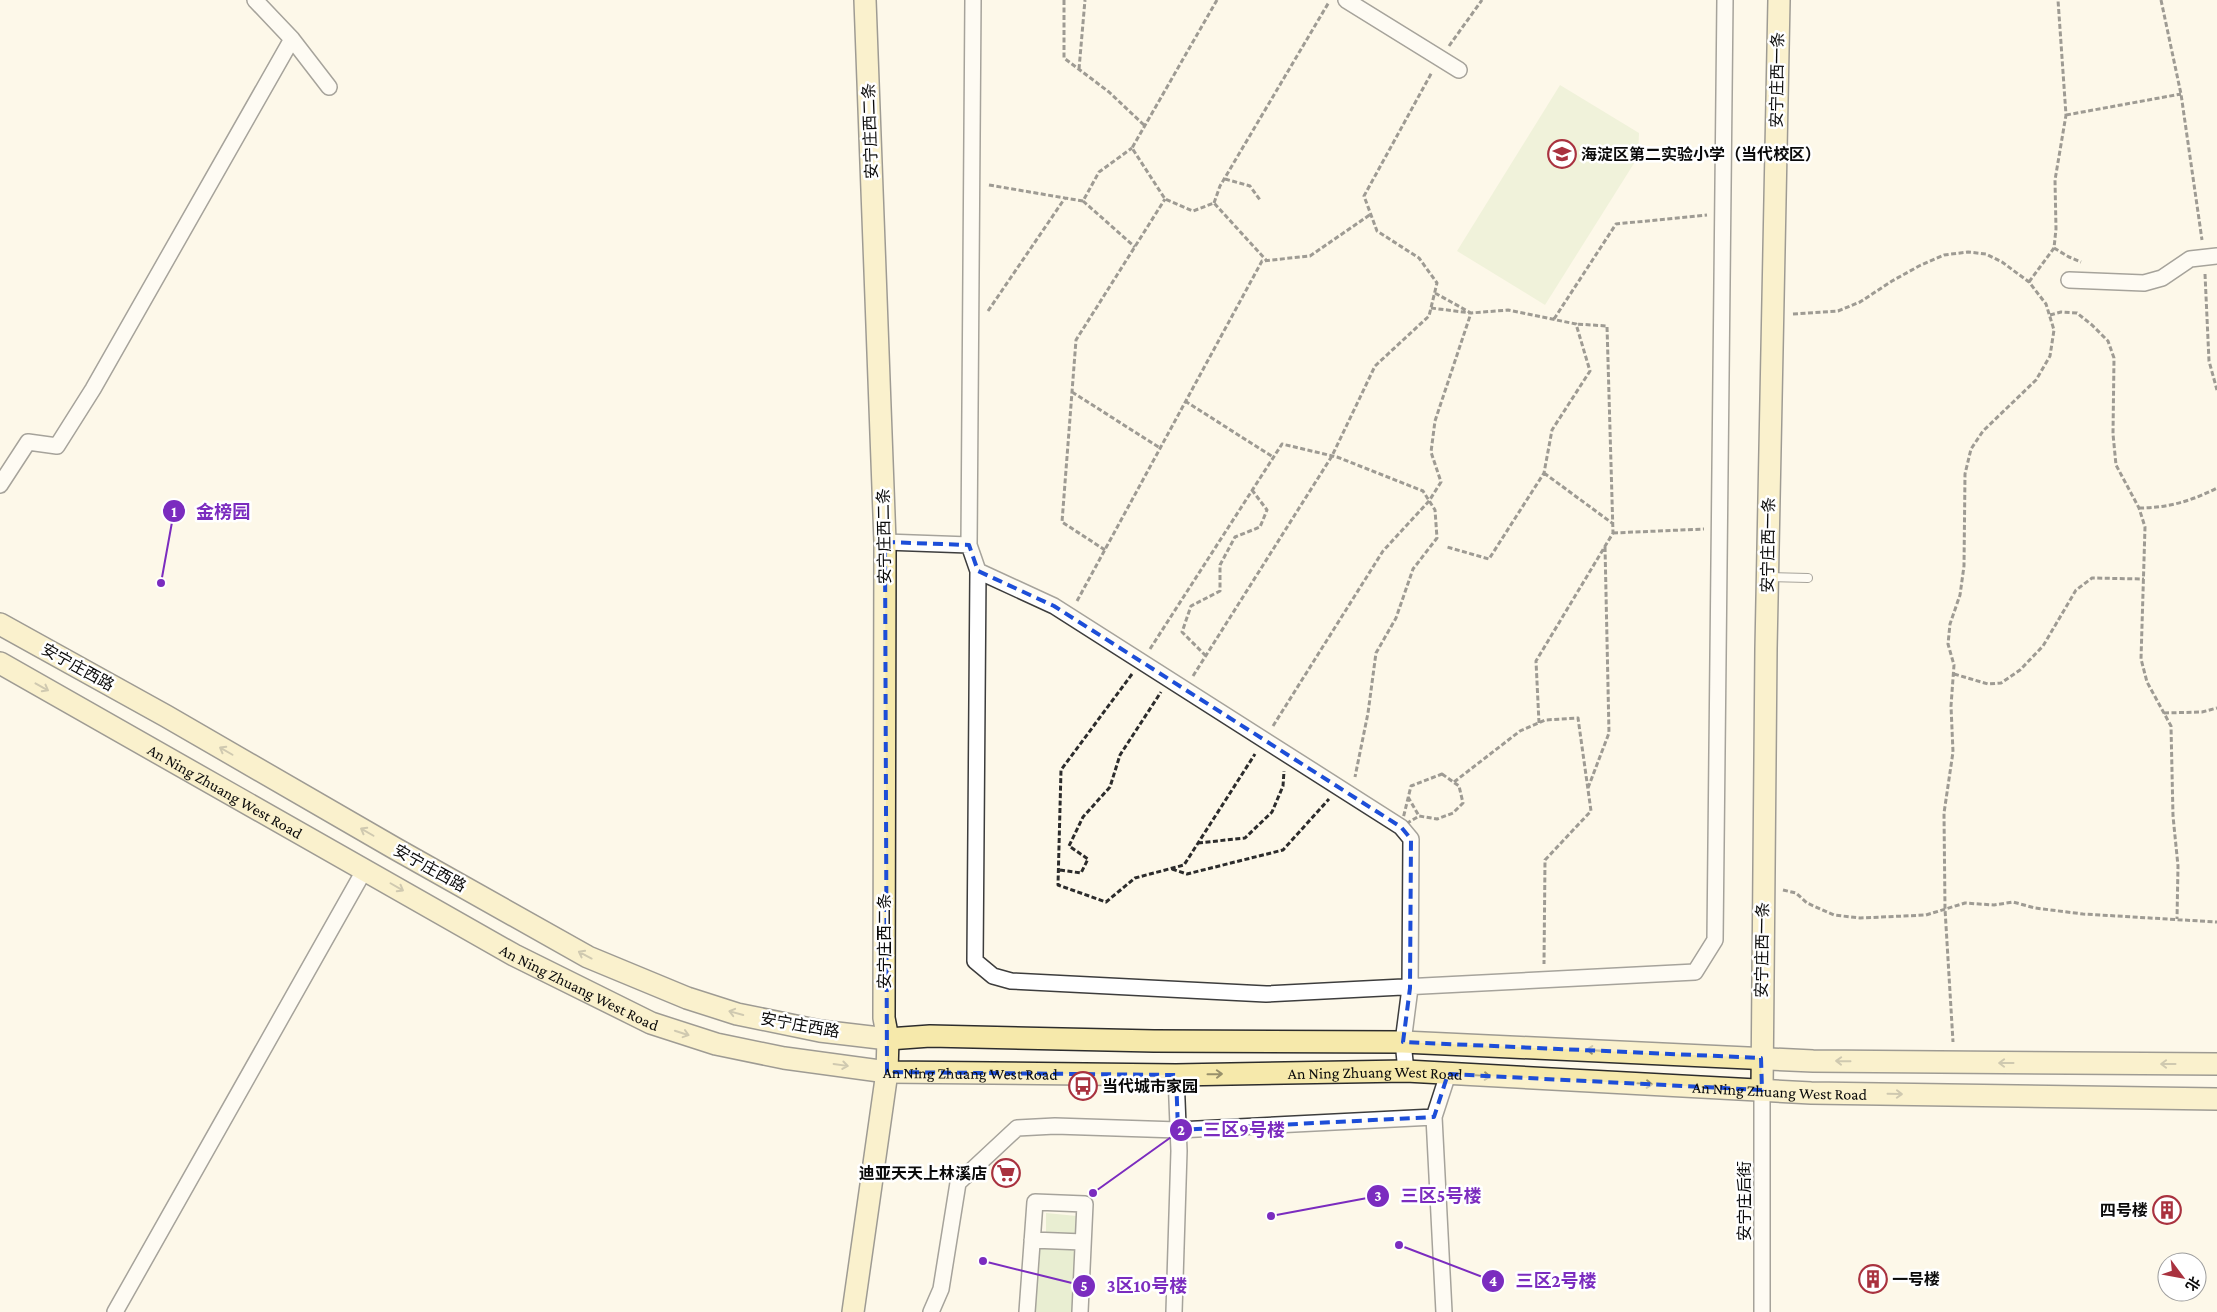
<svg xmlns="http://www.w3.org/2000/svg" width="2217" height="1312" font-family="'Crimson Pro','Noto Sans SC',serif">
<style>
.green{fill:#d0e2b7}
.pitch{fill:#e1ebc8}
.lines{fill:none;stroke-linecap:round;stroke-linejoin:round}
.lane-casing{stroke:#3d3d3d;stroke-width:10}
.street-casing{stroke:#3d3d3d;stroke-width:18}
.secondary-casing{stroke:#2c2c2c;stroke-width:24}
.path{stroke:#2c2c2c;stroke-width:3;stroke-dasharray:5 2.5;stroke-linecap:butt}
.lane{stroke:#fff;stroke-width:8}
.street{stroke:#fff;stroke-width:15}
.secondary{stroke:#f6e9ab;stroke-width:21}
.oneway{stroke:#98906b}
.marked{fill:none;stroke:#1d4ed8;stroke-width:4;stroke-dasharray:10 6;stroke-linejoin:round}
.labels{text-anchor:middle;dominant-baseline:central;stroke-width:5;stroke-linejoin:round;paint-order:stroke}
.street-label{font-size:16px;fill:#0a0a0a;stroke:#fff}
.poi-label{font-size:16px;font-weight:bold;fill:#0a0a0a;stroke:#fff;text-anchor:start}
.leader{fill:none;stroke:#7b2cbf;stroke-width:2}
.callout-dot{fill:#7b2cbf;stroke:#fff;stroke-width:2}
.mark-label{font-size:15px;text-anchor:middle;font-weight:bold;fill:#fff}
.callout-label{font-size:18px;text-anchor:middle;font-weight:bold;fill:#7b2cbf;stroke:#fff;stroke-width:5;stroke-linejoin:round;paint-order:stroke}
</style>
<rect width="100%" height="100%" fill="#fdf8e9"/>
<path class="green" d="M1046 1213 1077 1216 1076 1233 1074 1237 1046 1234Z
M1035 1242 1075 1247 1073 1312H1030Z"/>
<path class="pitch" d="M1560 85 1639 133 1638 157 1545 305 1457 251Z"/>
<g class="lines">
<defs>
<path id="lane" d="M1769 577 1808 578"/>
<path id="street" d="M255 0 292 39 329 87
M973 0 969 545 978 571 975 961 993 976 1011 981 1266 994 1695 972 1715 940 1725 0
M1346 0 1459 70
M2069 280 2144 283 2162 278 2190 259 2217 256
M0 485 28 442 57 446 93 389 292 39
M885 542 969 545
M978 571 1054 606 1401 827 1411 839 1410 988 1403 1042 1406 1071
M1032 1240 1083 1242
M115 1312 365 869
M931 1312 941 1289 958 1183 1017 1128 1055 1126 1178 1130 1434 1117
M1027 1312 1035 1202 1085 1204 1080 1312
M1174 1312 1179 1151 1176 1075
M1444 1312 1434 1117 1448 1074
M1762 1312V1090"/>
<g id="secondary">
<path d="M0 624 166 716 396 849 588 957 687 998 737 1014 820 1031 888 1039 930 1036 1154 1041 1403 1042 1813 1061 2217 1064"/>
<path id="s1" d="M0 663 514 955 651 1023 716 1044 784 1058 887 1072 1176 1075 1406 1071 1811 1093 2217 1099"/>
<path d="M1762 1090 1766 649 1779 0"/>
<path d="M853 1312 887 1072 888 1039 884 1018 885 542 865 0"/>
</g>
</defs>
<use href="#lane" class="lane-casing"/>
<use href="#street" class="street-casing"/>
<use href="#secondary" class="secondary-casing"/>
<path class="path" d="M1064 0V58L1109 92 1145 126
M1217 0 1132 148 1165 199 1193 211 1214 203 1266 260
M2161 0 2181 94 2202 240
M1449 46 1482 0
M1079 69 1085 0
M2066 115 2181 94
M1225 179 1250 186 1260 200
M989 185 1065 198
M1083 201 1135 247
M1214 203 1220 186 1329 2
M2054 248 2069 257 2081 262
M2205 274 2209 361 2217 390
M2029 282 2054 248 2056 229 2055 180 2066 115 2058 0
M1431 308 1471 313 1508 310 1576 324 1590 371 1552 430 1544 473 1489 559 1447 547
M988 311 1065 198 1083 201 1099 172 1132 148
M1793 314 1838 311 1860 302 1892 281 1919 266 1944 255 1968 252 1986 254 2002 262 2029 282 2046 304 2054 330 2050 356 2036 380 1983 431 1971 449 1965 474 1964 566 1960 595 1950 624 1948 644 1954 665 1951 706 1953 752 1944 813 1945 909 1953 1042
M2050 315 2061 312 2077 313 2092 325 2108 341 2114 358 2113 434 2116 465 2139 508 2145 527 2141 659 2147 682 2171 726 2173 816 2178 866 2177 919
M1554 319 1616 224 1707 215
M1072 392 1160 448
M1185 401 1273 457
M1544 473 1612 523
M2139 508C2167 508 2192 501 2217 488
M1613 533 1704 529
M1105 550 1062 522 1076 340 1165 199
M1077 601 1262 261 1310 256 1371 214
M1150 649 1282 444 1337 457 1423 491 1435 510 1437 538 1413 569 1396 618 1376 653 1368 713 1355 777
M1206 656 1182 632 1191 606 1220 591V565L1235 537 1260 527 1267 510 1252 490
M1132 674 1061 770 1058 885 1106 902 1135 878 1184 865 1255 754
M1954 674 1988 684 2001 683 2020 670 2043 646 2076 590 2092 578 2144 579
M1193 676 1332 456 1375 366 1429 316 1437 283 1419 258 1377 231 1364 196 1432 72
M2164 713 2202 712 2217 708
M1539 723 1536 661 1613 533 1607 326 1576 324
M1273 726 1383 551 1429 501 1441 482 1431 452 1435 421 1471 313 1435 293
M1442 774 1459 786 1463 803 1453 813 1437 819 1419 816 1401 827 1411 786Z
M1454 782 1520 731 1545 720 1578 718 1591 811 1545 860 1544 964
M1588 788 1609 733 1605 546
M1408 797 1419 816
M1198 843 1245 838 1272 812 1283 786 1284 771
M1172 869 1187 874 1283 850 1329 799
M1060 870 1081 873 1088 859 1069 846 1083 817 1110 787 1120 755 1161 692
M1783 890 1796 893 1807 903 1834 915 1860 918 1926 915 1965 903 1994 905 2013 902 2035 908 2083 914 2217 922"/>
<use href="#lane" class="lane"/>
<use href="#street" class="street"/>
<use href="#secondary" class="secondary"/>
</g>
<defs><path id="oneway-shaft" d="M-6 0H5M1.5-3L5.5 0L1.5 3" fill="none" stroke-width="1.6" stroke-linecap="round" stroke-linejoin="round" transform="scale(1.25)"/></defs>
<g class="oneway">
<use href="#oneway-shaft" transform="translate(42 687) rotate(29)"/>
<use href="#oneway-shaft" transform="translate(226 751) rotate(-150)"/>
<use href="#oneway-shaft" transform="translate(367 832) rotate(-150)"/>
<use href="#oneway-shaft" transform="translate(397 887) rotate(30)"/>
<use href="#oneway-shaft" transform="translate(585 955) rotate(-152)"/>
<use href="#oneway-shaft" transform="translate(736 1013) rotate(-165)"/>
<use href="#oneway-shaft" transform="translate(682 1033) rotate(18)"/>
<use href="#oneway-shaft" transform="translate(1594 1050) rotate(-177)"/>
<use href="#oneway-shaft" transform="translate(1843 1061) rotate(-179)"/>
<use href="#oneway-shaft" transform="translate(2006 1063) rotate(-180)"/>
<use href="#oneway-shaft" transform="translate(2168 1064) rotate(-180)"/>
<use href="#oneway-shaft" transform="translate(841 1065) rotate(8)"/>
<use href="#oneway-shaft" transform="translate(1215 1074) rotate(-1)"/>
<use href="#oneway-shaft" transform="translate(1483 1076) rotate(3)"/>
<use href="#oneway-shaft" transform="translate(1645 1084) rotate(3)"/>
<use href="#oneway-shaft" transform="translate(1895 1094) rotate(1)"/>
</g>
<path d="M0 0H2217V1312H0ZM885 542 969 545 978 571 1054 606 1401 827 1411 839 1410 988 1403 1042 1761 1058 1762 1090 1448 1074 1434 1117 1178 1130 1176 1075 887 1072Z" fill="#fdf8e9" fill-opacity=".55" fill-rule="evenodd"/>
<path class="marked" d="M885 542 969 545 978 571 1054 606 1401 827 1411 839 1410 988 1403 1042 1761 1058 1762 1090 1448 1074 1434 1117 1178 1130 1176 1075 887 1072Z"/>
<defs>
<symbol id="school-ring" viewBox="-11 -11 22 22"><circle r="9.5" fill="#fff" stroke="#a9323f" stroke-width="1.5"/><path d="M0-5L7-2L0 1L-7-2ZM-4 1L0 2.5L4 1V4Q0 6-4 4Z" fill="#a9323f"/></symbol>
<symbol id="bus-ring" viewBox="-11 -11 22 22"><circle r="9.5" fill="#fff" stroke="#a9323f" stroke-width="1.5"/><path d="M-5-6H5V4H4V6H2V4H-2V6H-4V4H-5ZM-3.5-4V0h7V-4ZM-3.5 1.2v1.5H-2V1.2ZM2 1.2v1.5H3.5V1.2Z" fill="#a9323f"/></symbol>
<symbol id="supermarket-ring" viewBox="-11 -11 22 22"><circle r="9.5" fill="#fff" stroke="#a9323f" stroke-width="1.5"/><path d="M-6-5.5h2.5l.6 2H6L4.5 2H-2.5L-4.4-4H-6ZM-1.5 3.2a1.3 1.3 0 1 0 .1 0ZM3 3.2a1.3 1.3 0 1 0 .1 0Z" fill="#a9323f"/></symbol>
<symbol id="building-ring" viewBox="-11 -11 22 22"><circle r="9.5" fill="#fff" stroke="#a9323f" stroke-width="1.5"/><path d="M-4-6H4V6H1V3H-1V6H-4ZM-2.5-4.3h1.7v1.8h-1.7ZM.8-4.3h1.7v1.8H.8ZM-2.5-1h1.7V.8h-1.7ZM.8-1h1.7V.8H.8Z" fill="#a9323f"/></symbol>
</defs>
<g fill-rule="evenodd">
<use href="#school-ring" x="1546" y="138" width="32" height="32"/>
<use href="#bus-ring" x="1067" y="1070" width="32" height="32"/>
<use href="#supermarket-ring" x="990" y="1157" width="32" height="32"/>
<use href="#building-ring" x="2151" y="1194" width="32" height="32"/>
<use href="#building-ring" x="1857" y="1263" width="32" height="32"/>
</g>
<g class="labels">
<g class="street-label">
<text transform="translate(1777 80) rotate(-89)">安宁庄西一条</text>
<text transform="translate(870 131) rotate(-92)">安宁庄西二条</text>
<text transform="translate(884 536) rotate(-91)">安宁庄西二条</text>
<text transform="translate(1768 545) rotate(-89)">安宁庄西一条</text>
<text transform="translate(78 667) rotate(29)">安宁庄西路</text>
<text stroke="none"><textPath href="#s1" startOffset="259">An Ning Zhuang West Road</textPath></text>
<text transform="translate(430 868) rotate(29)">安宁庄西路</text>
<text transform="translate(884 941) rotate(-90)">安宁庄西二条</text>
<text transform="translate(1762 950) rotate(-89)">安宁庄西一条</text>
<text stroke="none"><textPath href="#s1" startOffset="664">An Ning Zhuang West Road</textPath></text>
<text transform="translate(800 1025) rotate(10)">安宁庄西路</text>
<text stroke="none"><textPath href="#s1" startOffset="1069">An Ning Zhuang West Road</textPath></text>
<text stroke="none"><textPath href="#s1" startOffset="1474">An Ning Zhuang West Road</textPath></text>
<text stroke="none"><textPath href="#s1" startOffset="1879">An Ning Zhuang West Road</textPath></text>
<text transform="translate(1744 1201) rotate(-90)">安宁庄后街</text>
</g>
<g class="poi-label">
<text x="1581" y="154">海淀区第二实验小学（当代校区）</text>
<text x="1102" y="1086">当代城市家园</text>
<text x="987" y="1173" text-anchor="end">迪亚天天上林溪店</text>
<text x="2148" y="1210" text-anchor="end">四号楼</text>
<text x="1892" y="1279">一号楼</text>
</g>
</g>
<path class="leader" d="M161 583L174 511M1093 1193L1181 1130M1271 1216L1378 1196M1399 1245L1493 1281M983 1261L1084 1286"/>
<g class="callout-dot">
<circle cx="161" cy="583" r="5"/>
<circle cx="1093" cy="1193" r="5"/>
<circle cx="1271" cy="1216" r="5"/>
<circle cx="1399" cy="1245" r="5"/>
<circle cx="983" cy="1261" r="5"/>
<circle cx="174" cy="511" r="12"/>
<circle cx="1181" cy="1130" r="12"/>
<circle cx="1378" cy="1196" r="12"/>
<circle cx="1493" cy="1281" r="12"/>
<circle cx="1084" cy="1286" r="12"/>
</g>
<g class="mark-label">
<text x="174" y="517">1</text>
<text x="1181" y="1135">2</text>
<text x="1378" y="1201">3</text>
<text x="1493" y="1286">4</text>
<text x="1084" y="1291">5</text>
</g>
<g class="callout-label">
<text x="223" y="518">金榜园</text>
<text x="1244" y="1136">三区9号楼</text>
<text x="1441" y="1202">三区5号楼</text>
<text x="1556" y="1287">三区2号楼</text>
<text x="1147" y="1292">3区10号楼</text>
</g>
<g transform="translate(2182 1277) rotate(122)"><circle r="24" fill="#ffffff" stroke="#9d9d9d"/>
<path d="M0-4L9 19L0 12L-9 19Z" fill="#a9323f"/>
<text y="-8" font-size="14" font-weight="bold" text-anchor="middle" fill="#0a0a0a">北</text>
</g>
</svg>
